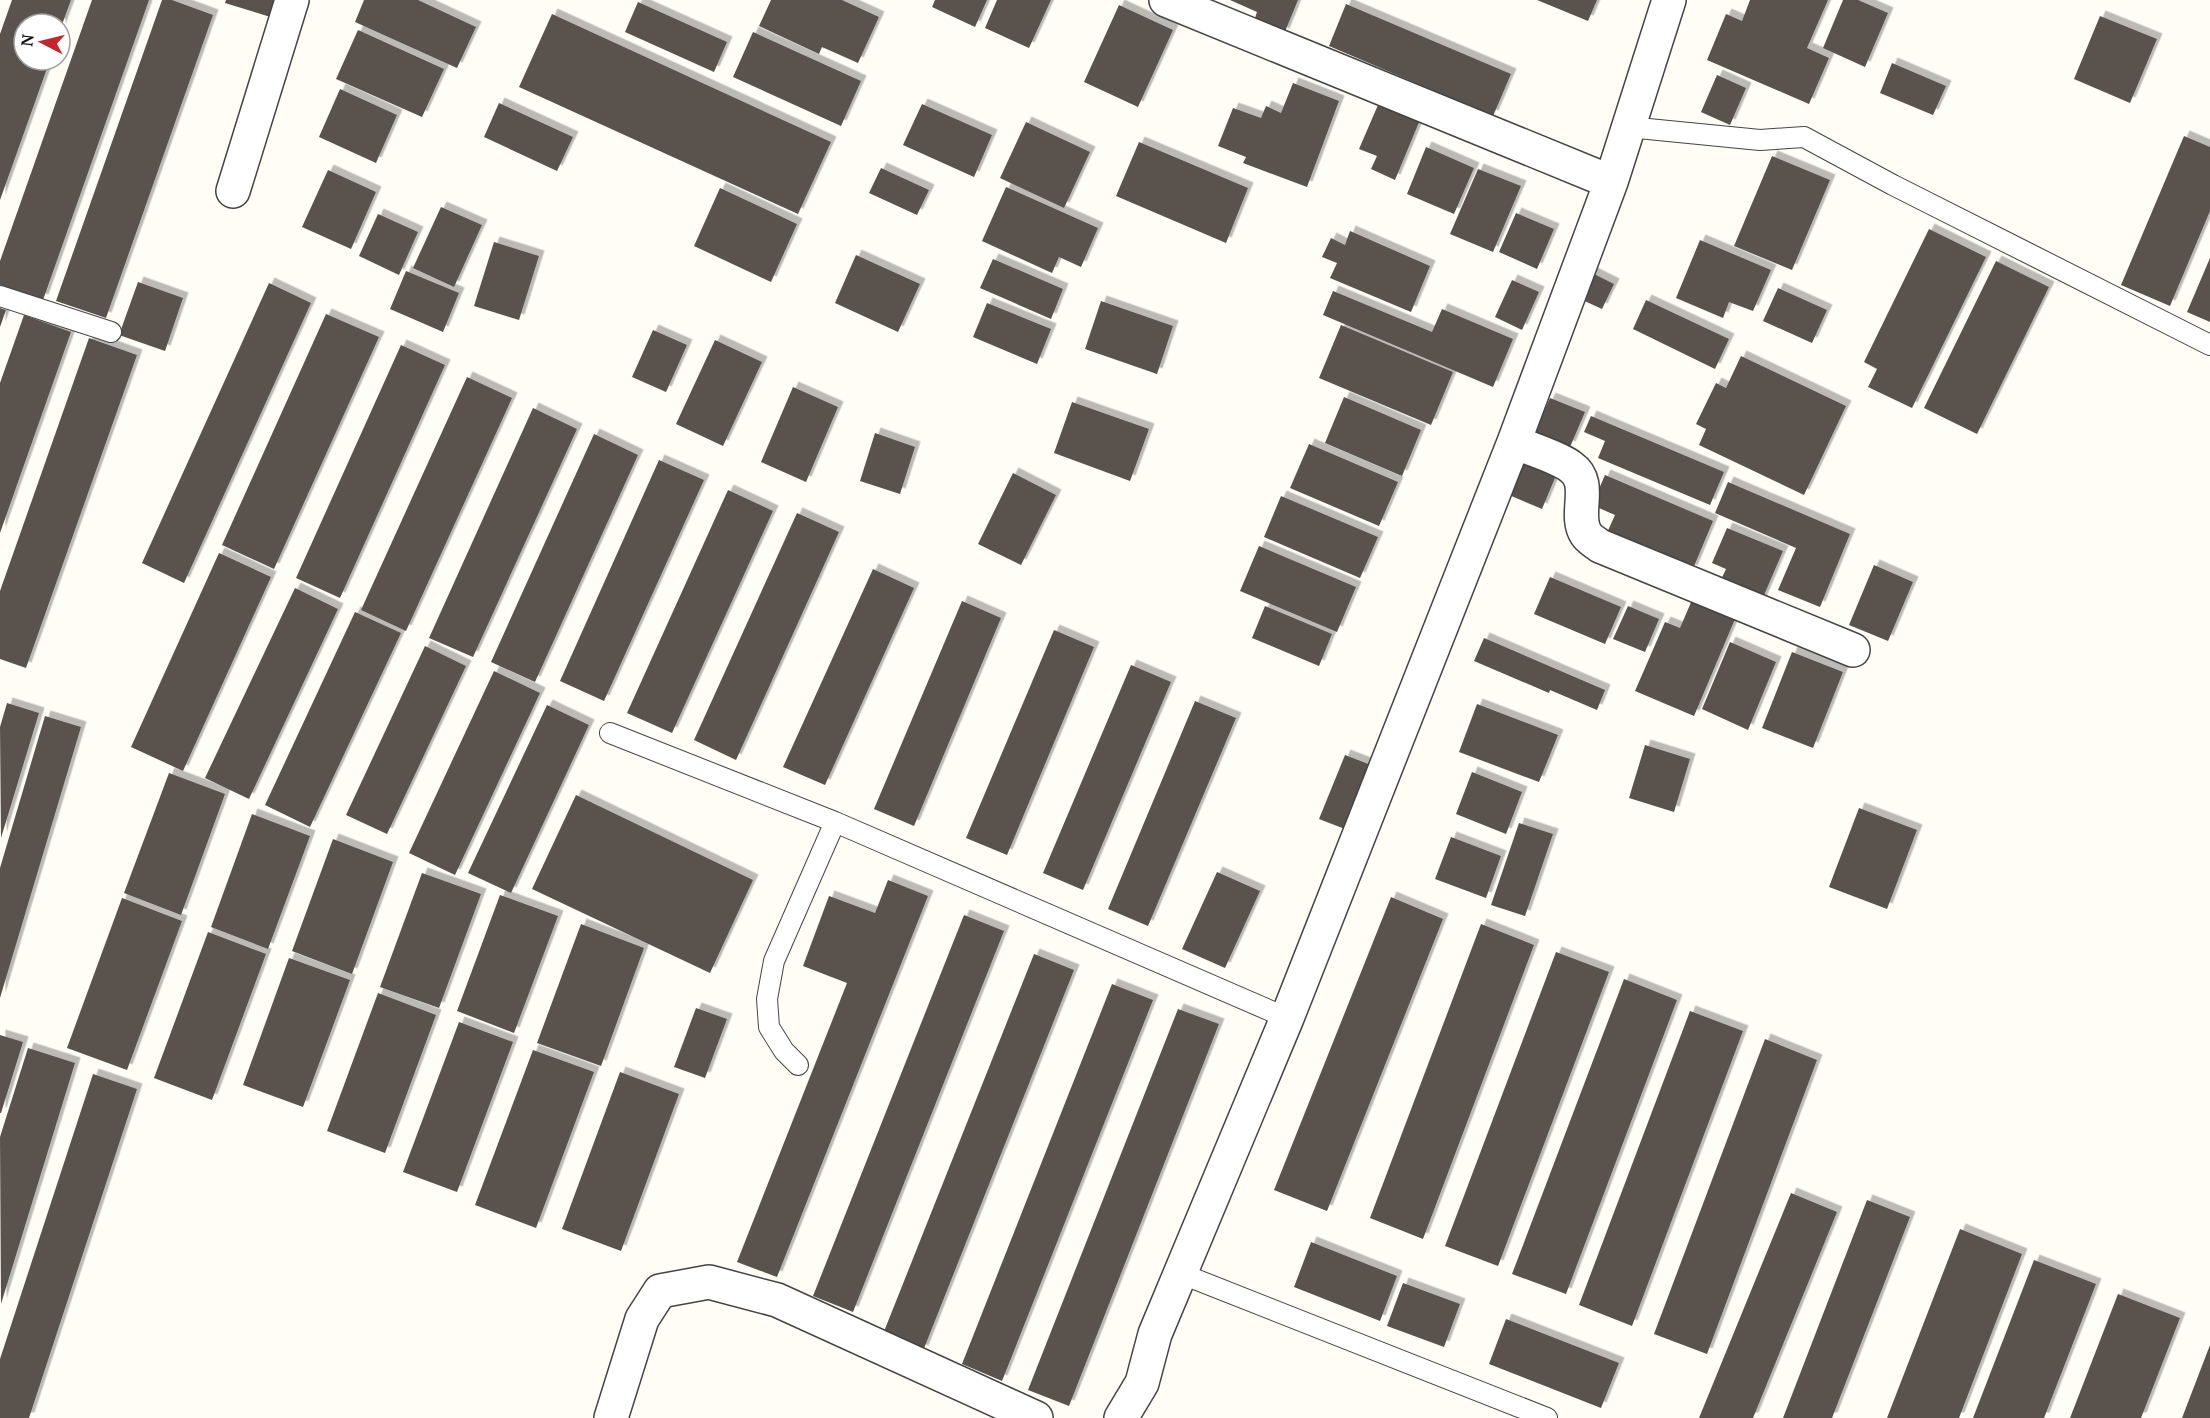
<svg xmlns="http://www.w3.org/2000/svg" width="2210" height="1418" font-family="'PT Serif',serif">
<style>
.building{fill:#5a524d;filter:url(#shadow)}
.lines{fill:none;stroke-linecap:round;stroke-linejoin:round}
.lane-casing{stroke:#444;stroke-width:22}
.street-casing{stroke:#444;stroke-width:36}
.lane{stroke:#fff;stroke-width:20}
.street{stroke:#fff;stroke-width:33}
</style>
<defs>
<filter id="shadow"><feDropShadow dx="5.5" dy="-5.5" stdDeviation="0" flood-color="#0004"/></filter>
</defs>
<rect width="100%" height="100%" fill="#fffdf5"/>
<path class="building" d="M12 0H71L60 30V24H24V60H50L0 200V34Z
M92 0H149L43 300 0 285V261Z
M162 0H172L213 15 106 318 56 301Z
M226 0H282L277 19 225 3Z
M364 0H418L476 27 457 68 355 22Z
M771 0H842L879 17 858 63 822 47 819 54 759 26Z
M935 0H987L975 27 932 7Z
M997 0H1051L1029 48 985 28Z
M1230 0H1298L1284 34 1254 21 1257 12Z
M1537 0H1597L1588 21Z
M1750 0H1828L1807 48 1829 58 1809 104 1707 60 1726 14 1742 21Z
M1843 0H1858L1888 13 1865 67 1823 48Z
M638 2 727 42 714 72 625 32Z
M1346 4 1511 74 1493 116 1329 46Z
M1119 5 1173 30 1138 107 1084 82Z
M552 14 831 142 798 214 519 87Z
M2100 16 2157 39 2130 103 2074 79Z
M358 30 444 69 422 117 336 79Z
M753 32 861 81 841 126 733 77Z
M1892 63 1946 86 1933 115 1880 93Z
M1717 75 1746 88 1730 125 1701 112Z
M1293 83 1339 101 1307 187 1243 163 1246 157 1218 146 1233 108 1261 118 1266 106 1281 113Z
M340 89 397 115 376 163 319 137Z
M1381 98 1422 115 1395 180 1371 169 1377 156 1359 149Z
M499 103 573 137 557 171 484 137Z
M922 104 992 135 974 177 903 145Z
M1026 122 1090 152 1064 208 1000 178Z
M2184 136 2210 147V211L2170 306 2121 285Z
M1139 142 1248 188 1226 243 1116 196Z
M1426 147 1474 168 1454 214 1407 194Z
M1772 156 1830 180 1792 270 1734 246Z
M881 168 929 190 917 215 869 193Z
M1478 169 1521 186 1493 252 1450 234Z
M328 170 376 192 351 249 302 227Z
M1006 187 1098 228 1081 267 1059 257 1052 273 982 241Z
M720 188 797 224 771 282 694 246Z
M441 207 482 225 454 287 413 268Z
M1516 213 1554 229 1537 269 1499 252Z
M378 214 418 232 399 275 359 256Z
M1929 229 1986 257 1912 408 1868 387 1877 369 1864 362Z
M1350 231 1430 266 1411 312 1330 278 1337 263 1322 257 1331 238 1345 245Z
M1700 240 1771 270 1753 311 1729 302 1723 318 1676 298Z
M494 242 539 256 519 320 474 306Z
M856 255 920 284 898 332 835 303Z
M2210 258V322L2187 312Z
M993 259 1063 289 1051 319 980 288Z
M1996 261 2049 287 1977 434 1924 408Z
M406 271 459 293 443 332 390 309Z
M1590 272 1614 284 1602 309 1578 298Z
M1512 280 1539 292 1522 330 1495 317Z
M138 282 183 298 165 351 119 335Z
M269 283 311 303 184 583 142 563Z
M1778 288 1827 310 1812 343 1763 321Z
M1333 291 1432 332 1442 309 1513 339 1493 387 1323 315Z
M1646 300 1729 339 1715 369 1633 329Z
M1101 301 1173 326 1157 374 1085 349Z
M987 303 1051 329 1037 364 973 337Z
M0 308 6 310 0 327Z
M326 314 379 337 274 569 222 545Z
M24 315 71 332 0 533V383Z
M1341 325 1453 372 1431 425 1319 378Z
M653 330 687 345 666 392 632 377Z
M89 338 137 355 26 668 0 659V591Z
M715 340 762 362 723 446 676 424Z
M401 345 445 365 340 598 296 578Z
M1741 356 1846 406 1804 495 1699 445 1706 429 1696 424 1716 383 1726 388Z
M467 377 512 398 406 631 361 610Z
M793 387 838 407 806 482 761 462Z
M1344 397 1421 430 1402 476 1325 443Z
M1550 398 1585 412 1570 447 1535 432Z
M1072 402 1149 429 1130 481 1054 453Z
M533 408 577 429 473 657 429 638Z
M1591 416 1724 472 1710 505 1598 458 1605 441 1584 432Z
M875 433 915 447 900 494 860 481Z
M594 434 638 455 535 682 491 662Z
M1309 444 1398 482 1379 526 1290 488Z
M1524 459 1557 473 1542 509 1509 495Z
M659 460 704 480 604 701 560 681Z
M1013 473 1056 495 1021 565 978 544Z
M1605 475 1713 521 1692 571 1606 535 1615 515 1592 505Z
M1728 482 1850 534 1820 607 1778 590 1796 548 1715 513Z
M728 490 773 511 672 733 627 713Z
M1281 496 1378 537 1360 578 1264 537Z
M797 513 839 532 736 760 694 740Z
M1727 528 1783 551 1761 602 1719 584 1726 569 1712 563Z
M1259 546 1356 587 1337 632 1240 591Z
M219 553 271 577 183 771 131 747Z
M1874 565 1913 582 1888 641 1849 625Z
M873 569 914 588 825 785 783 767Z
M1550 577 1621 607 1605 644 1534 614Z
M295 588 338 609 249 799 205 778Z
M1692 600 1735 619 1694 716 1635 691 1665 622 1680 628Z
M962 601 1001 618 914 826 874 809Z
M1265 606 1332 634 1319 666 1252 638Z
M1628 606 1659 619 1645 652 1613 639Z
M355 612 401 633 310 827 265 805Z
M1054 630 1094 647 1007 855 966 838Z
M1484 638 1605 690 1597 710 1550 690 1549 693 1474 661Z
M1730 642 1776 662 1748 730 1702 709Z
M425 646 466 666 387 834 346 815Z
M1792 652 1843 672 1813 748 1762 728Z
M1131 665 1171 682 1083 890 1043 873Z
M494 671 540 693 455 875 409 853Z
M1195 701 1236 718 1148 926 1108 909Z
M7 703 39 713 1 838 0 727Z
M1477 704 1558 735 1539 782 1459 752Z
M547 705 589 725 511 893 468 873Z
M45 716 81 727 0 998V868Z
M1645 745 1690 759 1674 812 1629 798Z
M1345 755 1376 767 1350 831 1319 819Z
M1472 772 1522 792 1506 834 1456 814Z
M169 773 225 794 181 915 124 893Z
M576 795 753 880 710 973 532 889Z
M1859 808 1917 830 1887 909 1829 887Z
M252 814 310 836 268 949 211 927Z
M1519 823 1553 834 1525 916 1491 905Z
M1451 837 1501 856 1486 898 1435 879Z
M333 839 393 862 352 974 292 951Z
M1217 872 1260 891 1225 968 1182 949Z
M422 873 481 894 439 1008 380 987Z
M888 880 928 896 777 1277 737 1262 847 983 803 966 829 896 875 913Z
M500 895 558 916 514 1033 457 1011Z
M1391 897 1443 919 1327 1211 1274 1190Z
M122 898 182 921 127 1070 67 1048Z
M964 915 1004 931 853 1312 813 1296Z
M581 924 644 948 601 1066 537 1043Z
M1481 924 1534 945 1423 1239 1370 1218Z
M208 932 266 954 212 1100 154 1078Z
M1556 952 1609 972 1498 1266 1445 1246Z
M1034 954 1074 970 923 1351 883 1334Z
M289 958 350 980 303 1107 243 1085Z
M1624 979 1677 1000 1566 1294 1512 1274Z
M1112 984 1153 1000 1002 1381 962 1364Z
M378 993 436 1015 385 1153 327 1131Z
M696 1008 727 1019 705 1078 674 1067Z
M1178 1009 1219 1024 1069 1406 1028 1390Z
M1690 1011 1743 1031 1632 1326 1579 1305Z
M459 1022 513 1042 457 1192 403 1172Z
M0 1035 23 1042 1 1113H0Z
M1765 1039 1817 1060 1707 1354 1654 1334Z
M28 1048 75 1063 1 1304 0 1137Z
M533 1050 594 1072 536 1228 475 1205Z
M620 1072 679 1094 621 1251 562 1229Z
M93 1074 137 1089 29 1418H0V1359Z
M1791 1193 1837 1212 1753 1418H1699Z
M1867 1200 1910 1217 1832 1418H1783Z
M1960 1229 2022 1254 1959 1418H1887Z
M1311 1242 1397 1276 1380 1321 1294 1287Z
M2034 1260 2096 1284 2044 1418H1973Z
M1403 1283 1460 1304 1444 1347 1387 1326Z
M2118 1294 2180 1318 2141 1418H2070Z
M1506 1319 1619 1363 1601 1408 1489 1364Z
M2210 1345V1418H2182Z"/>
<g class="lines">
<defs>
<path id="lane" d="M1628 127 1760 140 1804 137 1893 185 2210 345
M0 296 111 332
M610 733 835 822 1287 1018
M798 1065 784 1051 769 1027 767 999 774 961 835 822
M1182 1274 1547 1418"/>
<path id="street" d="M1166 0 1611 182
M233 191 292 0
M1514 442C1530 449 1558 457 1571 467 1594 483 1573 514 1586 534 1589 539 1595 542 1600 546L1853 650
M611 1418 642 1319 660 1291 709 1282 777 1300 1036 1418
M1121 1418 1142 1383 1155 1334 1287 1018 1514 442 1611 182 1669 0"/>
</defs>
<use href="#lane" class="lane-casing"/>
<use href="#street" class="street-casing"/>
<use href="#lane" class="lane"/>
<use href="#street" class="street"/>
</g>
<g transform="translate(42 42) rotate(277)"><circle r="28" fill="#ffffff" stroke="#a0a0a0" stroke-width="1.5"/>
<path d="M0-4.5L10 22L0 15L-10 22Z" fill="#c4262e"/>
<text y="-9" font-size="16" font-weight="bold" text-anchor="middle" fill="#111111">N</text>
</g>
</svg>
